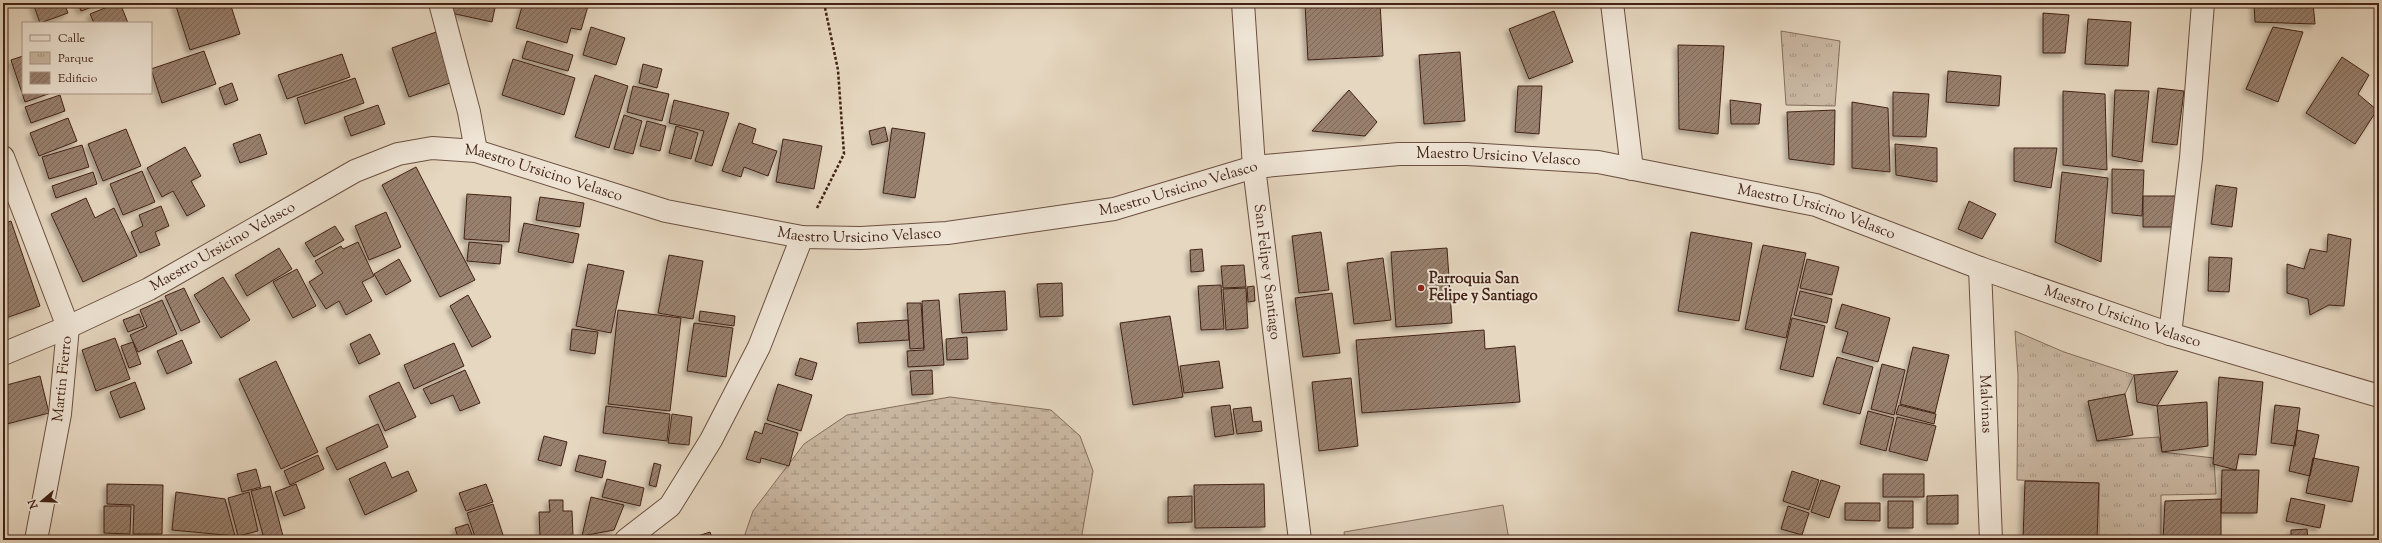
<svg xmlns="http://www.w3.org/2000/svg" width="2382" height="543" font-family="'Sorts Mill Goudy',serif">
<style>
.wetland{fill:url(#wetland-marsh);stroke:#866d5c}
.park{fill:url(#park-tufts);stroke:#866d5c}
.pitch{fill:#cab8a3;stroke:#866d5c}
.building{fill:url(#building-hatch);stroke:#432216;filter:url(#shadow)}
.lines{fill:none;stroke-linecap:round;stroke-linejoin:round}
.minor-casing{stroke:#6c4f40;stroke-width:24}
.path{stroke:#432216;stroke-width:2.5;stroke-dasharray:3 2;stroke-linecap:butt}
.minor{stroke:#efe5d6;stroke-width:22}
.poi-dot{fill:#8f2418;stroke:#efe5d6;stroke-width:1.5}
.labels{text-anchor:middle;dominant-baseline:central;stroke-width:4;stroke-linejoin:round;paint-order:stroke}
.street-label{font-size:15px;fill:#432216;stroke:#efe5d6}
.poi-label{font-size:15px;font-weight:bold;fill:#432216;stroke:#efe5d6;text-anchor:start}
</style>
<defs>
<pattern id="wetland-marsh" width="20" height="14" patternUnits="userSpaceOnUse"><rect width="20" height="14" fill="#cab8a3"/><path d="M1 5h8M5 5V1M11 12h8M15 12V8" fill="none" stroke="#a69584"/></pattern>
<pattern id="park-tufts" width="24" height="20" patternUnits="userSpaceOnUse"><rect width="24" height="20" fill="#cab8a3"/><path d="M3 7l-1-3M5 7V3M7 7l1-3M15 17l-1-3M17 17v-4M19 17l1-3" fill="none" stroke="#a69584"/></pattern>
<pattern id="building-hatch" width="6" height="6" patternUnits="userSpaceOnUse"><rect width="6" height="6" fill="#98806e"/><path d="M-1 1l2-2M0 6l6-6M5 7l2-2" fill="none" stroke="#7e6859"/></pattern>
<filter id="shadow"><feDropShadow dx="-3.5" dy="3.5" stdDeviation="2" flood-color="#0004"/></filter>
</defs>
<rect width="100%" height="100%" fill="#e6d7c0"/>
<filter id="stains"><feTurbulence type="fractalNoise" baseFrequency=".005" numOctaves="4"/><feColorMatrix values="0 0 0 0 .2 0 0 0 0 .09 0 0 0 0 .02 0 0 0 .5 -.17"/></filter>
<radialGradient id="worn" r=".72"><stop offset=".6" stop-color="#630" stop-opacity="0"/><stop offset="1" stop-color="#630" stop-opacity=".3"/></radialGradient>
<path class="wetland" d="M950 397 1051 410 1080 436 1093 471 1081 540H743L753 511 804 444 847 415Z"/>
<path class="park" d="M1781 31 1840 41 1835 106 1786 105Z
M2015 331 2064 352 2134 375 2125 394 2088 401 2097 441 2159 437 2162 452 2214 458 2216 494 2161 495V540H2099V483L2017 480 2018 375Z"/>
<path class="pitch" d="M1503 505 1509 540H1345L1344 532Z"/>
<path class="building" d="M33 3H64L68 13 40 23Z
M78 3H99L100 4 81 11Z
M117 3H120L128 23H94L90 14Z
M175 3H230L240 34 190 50Z
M453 3H496L492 22 451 13Z
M523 3H577L588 6 581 30 571 28 567 43 516 28Z
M1305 3H1380L1383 56 1308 60Z
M2254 3H2313L2315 24 2255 22Z
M1554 11 1573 62 1529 79 1509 29Z
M2043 13 2069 15 2065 53H2043Z
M2088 19 2131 22 2128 66 2085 64Z
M591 27 625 38 616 65 583 55Z
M2273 27 2303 32 2278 102 2246 89Z
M436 32 453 82 409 97 392 48Z
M527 41 573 55 568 71 522 58Z
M1678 45 1724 46 1718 134 1679 129Z
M204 51 216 84 162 103 151 69Z
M1460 52 1465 121 1424 124 1419 55Z
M342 54 350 77 287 99 278 75Z
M23 56V93H51L25 102 11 60Z
M2342 57 2369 75 2358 94 2377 110 2355 144 2306 113Z
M513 59 575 78 564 115 502 95Z
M643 64 662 69 657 88 639 83Z
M1948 71 2001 76 1999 106 1946 102Z
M595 75 628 86 609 148 575 137Z
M355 78 364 103 305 124 297 98Z
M232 83 238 100 225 105 219 88Z
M633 86 669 94 662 121 627 112Z
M1518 86H1542L1539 134 1515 132Z
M2158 88 2184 91 2177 145 2152 142Z
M1349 90 1377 122 1365 136 1312 131Z
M2115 90 2149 91 2142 162 2112 156Z
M2063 91 2105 94 2107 170 2063 165Z
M1893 92 1929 94 1926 137 1893 136Z
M60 95 65 111 31 123 25 107Z
M674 100 729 113 712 166 695 161 704 131 669 123Z
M1730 100 1761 104 1759 124H1731Z
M1852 102 1888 108 1890 172 1852 168Z
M378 105 385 124 351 136 344 117Z
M1835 110 1834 165 1789 159 1787 112Z
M624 115 642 121 633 154 614 149Z
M68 118 77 141 39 156 30 133Z
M647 121 666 126 660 151 640 146Z
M739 123 756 129 752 143 777 151 768 176 744 167 741 177 722 171Z
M676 126 698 133 691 159 669 153Z
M885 127 888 141 872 145 869 131Z
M892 128 925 133 915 198 883 193Z
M126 129 141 166 103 181 88 144Z
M260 134 267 154 240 163 233 144Z
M783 139 822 146 814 189 776 182Z
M1895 144 1937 148V182L1896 175Z
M82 145 89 167 49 179 42 157Z
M185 147 201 176 191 181 205 206 187 216 173 191 162 197 147 168Z
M2014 148H2057L2051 188 2014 181Z
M416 167 475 280 440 297 382 185Z
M2112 169 2144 170 2142 216 2112 213Z
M142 171 155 202 123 215 110 184Z
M93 172 97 184 56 198 52 186Z
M2062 172 2108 178 2101 262 2055 242Z
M2216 185 2237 188 2232 227 2211 224Z
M467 194 511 197 509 242 464 239Z
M2143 196H2178L2177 227H2143Z
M540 197 584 203 580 227 536 220Z
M86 198 95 218 114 208 137 256 83 282 51 214Z
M1969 201 1996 214 1982 239 1958 229Z
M161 206 169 226 155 232 160 245 140 253 131 232 143 226 139 215Z
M386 212 401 247 369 260 355 226Z
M11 221 40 306 3 319V224Z
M524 223 579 234 573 263 518 252Z
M335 226 344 240 314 257 305 243Z
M1321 232 1329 290 1299 293 1292 236Z
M1691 232 1752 243 1739 321 1678 311Z
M2328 234 2351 239 2344 306 2329 305 2310 315 2308 299 2287 293V264L2304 269 2310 249 2327 252Z
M358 242 374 276 362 282 372 301 346 315 339 301 326 309 309 282 323 273 315 261 341 246 343 249Z
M469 242 502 245 500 264 467 261Z
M1763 245 1806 253 1786 338 1745 329Z
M279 248 292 269 247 296 235 275Z
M1447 248 1452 323 1396 327 1391 252Z
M1202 249 1204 271 1191 272 1190 250Z
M669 255 703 261 693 319 658 313Z
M2209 257 2232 258 2229 292 2208 291Z
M1383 258 1391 320 1354 324 1347 263Z
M399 259 411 281 386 295 374 274Z
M1807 259 1839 267 1832 295 1800 288Z
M588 264 624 271 611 333 576 326Z
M1244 265 1246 287 1223 288 1221 266Z
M297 269 316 306 293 318 273 282Z
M223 277 250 320 221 338 194 295Z
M1062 283 1063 316 1040 317 1037 284Z
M1221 285 1224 329 1201 330 1198 286Z
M1254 286 1255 301 1248 302 1247 287Z
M184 288 200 322 181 331 165 296Z
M1246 288 1248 328 1226 330 1223 289Z
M1005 291 1007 330 962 333 959 294Z
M1800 291 1832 299 1827 323 1794 315Z
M1332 293 1340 353 1303 357 1295 298Z
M468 295 491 337 472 347 450 306Z
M162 300 177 334 138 352 130 335 147 327 140 310Z
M939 300 944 365 908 367 907 351 924 350 922 301Z
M907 303H921L924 348 910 349Z
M1842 304 1890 318 1878 362 1842 352 1848 332 1835 328Z
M618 310 681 318 670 411 608 404Z
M700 311 735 316 734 326 699 321Z
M139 314 144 326 128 332 123 320Z
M1170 316 1183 397 1133 405 1120 323Z
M1792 318 1825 326 1813 377 1780 369Z
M908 320 909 340 859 343 857 323Z
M694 323 733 328 726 377 687 371Z
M572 329 598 332 595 354 570 350Z
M1484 330 1485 349 1515 346 1520 402 1362 413 1356 340Z
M370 334 380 354 359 364 350 344Z
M967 337 968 359 947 360 946 339Z
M115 338 130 379 96 391 82 350Z
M182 340 192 363 167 374 157 351Z
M133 342 141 364 129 368 121 346Z
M454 343 464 366 414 389 404 365Z
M1913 347 1949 355 1935 413 1900 404Z
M1837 357 1873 367 1860 414 1823 404Z
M800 358 817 363 812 380 795 375Z
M276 361 318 452 281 469 239 379Z
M1219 361 1223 388 1184 393 1180 366Z
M1882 364 1905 370 1894 415 1871 409Z
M465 370 480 403 460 411 453 395 431 404 423 389Z
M932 370 933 394 912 395 910 371Z
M2178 371 2157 406 2137 402 2134 375Z
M40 376 49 413 3 425V386Z
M2219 377 2263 382 2256 455 2239 454 2236 470 2213 464Z
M1351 378 1358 446 1319 451 1312 382Z
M135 382 145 409 120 418 110 392Z
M399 382 416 417 385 431 369 396Z
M778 384 812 395 801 431 767 420Z
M2125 394 2133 435 2097 441 2088 401Z
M2207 402 2208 446 2162 452 2157 406Z
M1230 405 1234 434 1215 437 1211 407Z
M1899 405 1936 414 1934 424 1896 414Z
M2275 405 2300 408 2295 446 2271 443Z
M606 406 670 414 667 441 603 433Z
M1251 407 1253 422 1261 421 1262 431 1237 434 1233 409Z
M1868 411 1894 418 1886 451 1860 444Z
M672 414 692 417 689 445 668 443Z
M1897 417 1936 426 1927 461 1889 451Z
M765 423 798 433 789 466 761 458 760 463 746 459 755 431 762 434Z
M378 424 388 447 337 470 326 448Z
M2297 430 2319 435 2310 476 2289 471Z
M544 436 567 442 561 466 538 460Z
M318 455 324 469 290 485 284 471Z
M579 455 606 461 602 478 575 471Z
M2313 458 2359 467 2352 502 2306 493Z
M385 462 392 478 408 471 417 491 365 515 349 479Z
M654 463 661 465 656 487 649 485Z
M256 469 261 487 242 492 237 474Z
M2222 470H2259L2257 513H2221Z
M1792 471 1819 480 1809 510 1783 501Z
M1883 474H1924V497H1883Z
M607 479 644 488 640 506 602 497Z
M1821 480 1840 486 1829 518 1811 512Z
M2025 481 2099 483 2097 540H2023Z
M107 484 163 485 162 534H133L134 505 107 504Z
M296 484 305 508 284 516 275 492Z
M486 484 493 502 466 511 459 493Z
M1264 484 1265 527 1195 528 1194 485Z
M270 486 284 540H241L263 535 251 491Z
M176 492 225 499 235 536 172 530Z
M249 492 258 531 238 536 228 498Z
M1958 495V524H1927V496Z
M1192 496V522L1168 523V497Z
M591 497 624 505 614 530 582 536Z
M2291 498 2325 505 2320 528 2286 521Z
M2221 499V540H2163L2165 501Z
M549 500H563V511H572L573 536 540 538 539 512H550Z
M1888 501H1913V528H1888Z
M1845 503H1880V521L1845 520Z
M493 504 503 535 488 540H476L467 513Z
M104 506H131L130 534 104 533Z
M1788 506 1809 513 1802 535 1781 529Z
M468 524 474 540H459L455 528Z
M2307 529 2308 540H2291V530Z
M710 532 713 540H686Z
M2249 539 2279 540H2249Z"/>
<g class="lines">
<defs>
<g id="minor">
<path d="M440 3 469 112 476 151"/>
<path id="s1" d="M1243 3 1254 167 1300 540"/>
<path d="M1612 3 1632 169"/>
<path d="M3 157 68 327 60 414 36 540"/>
<path id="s2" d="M1980 268 1991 540"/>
<path d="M2170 334 2191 158 2203 3"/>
<path id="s3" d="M3 354 68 327 149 289 355 171 398 154 432 148 476 151 666 211 802 237 861 238 947 233 1114 209 1254 167 1399 154H1467L1598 162 1816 205 1980 268 2170 334 2379 396"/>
<path d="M626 540 670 506 711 440 759 347 802 237"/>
</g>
</defs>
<use href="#minor" class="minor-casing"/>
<path class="path" d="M817 208 844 154 838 70 824 3"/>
<use href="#minor" class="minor"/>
</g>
<circle class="poi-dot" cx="1421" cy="288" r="4"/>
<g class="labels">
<g class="street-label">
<text stroke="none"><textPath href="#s3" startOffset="1565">Maestro Ursicino Velasco</textPath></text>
<text stroke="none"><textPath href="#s3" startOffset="593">Maestro Ursicino Velasco</textPath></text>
<text stroke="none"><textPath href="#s3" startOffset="1241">Maestro Ursicino Velasco</textPath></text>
<text stroke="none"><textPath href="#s3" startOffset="1889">Maestro Ursicino Velasco</textPath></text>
<text stroke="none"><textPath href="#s3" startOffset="917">Maestro Ursicino Velasco</textPath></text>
<text stroke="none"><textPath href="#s3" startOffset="245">Maestro Ursicino Velasco</textPath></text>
<text stroke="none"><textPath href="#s1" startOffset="270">San Felipe y Santiago</textPath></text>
<text stroke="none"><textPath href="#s3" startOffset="2213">Maestro Ursicino Velasco</textPath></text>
<text transform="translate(63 379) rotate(-84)">Martin Fierro</text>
<text stroke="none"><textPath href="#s2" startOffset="136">Malvinas</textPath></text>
</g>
<g class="poi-label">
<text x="1429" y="279">Parroquia San<tspan x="1429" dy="17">Felipe y Santiago</tspan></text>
</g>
</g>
<rect width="2382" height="543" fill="none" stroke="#e6d7c0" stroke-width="16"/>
<rect x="4" y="4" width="2374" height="535" fill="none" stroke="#432216" stroke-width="2"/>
<rect x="8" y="8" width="2366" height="527" fill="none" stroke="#432216"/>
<rect x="22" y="22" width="130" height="72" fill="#efe5d6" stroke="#aa9789"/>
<rect x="30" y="35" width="20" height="6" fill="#efe5d6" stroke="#aa9789"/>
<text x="58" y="42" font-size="12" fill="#432216">Calle</text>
<rect x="30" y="52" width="20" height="12" fill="url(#park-tufts)" stroke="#aa9789"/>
<text x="58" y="62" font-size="12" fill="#432216">Parque</text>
<rect x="30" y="72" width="20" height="12" fill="url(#building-hatch)" stroke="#aa9789"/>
<text x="58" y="82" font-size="12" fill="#432216">Edificio</text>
<g transform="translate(42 501) rotate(251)" stroke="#efe5d6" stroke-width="3" paint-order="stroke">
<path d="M0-3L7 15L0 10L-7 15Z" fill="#432216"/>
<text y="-6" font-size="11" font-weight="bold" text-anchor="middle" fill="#432216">N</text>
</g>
<rect width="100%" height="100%" filter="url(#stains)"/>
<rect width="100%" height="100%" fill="url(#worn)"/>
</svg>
